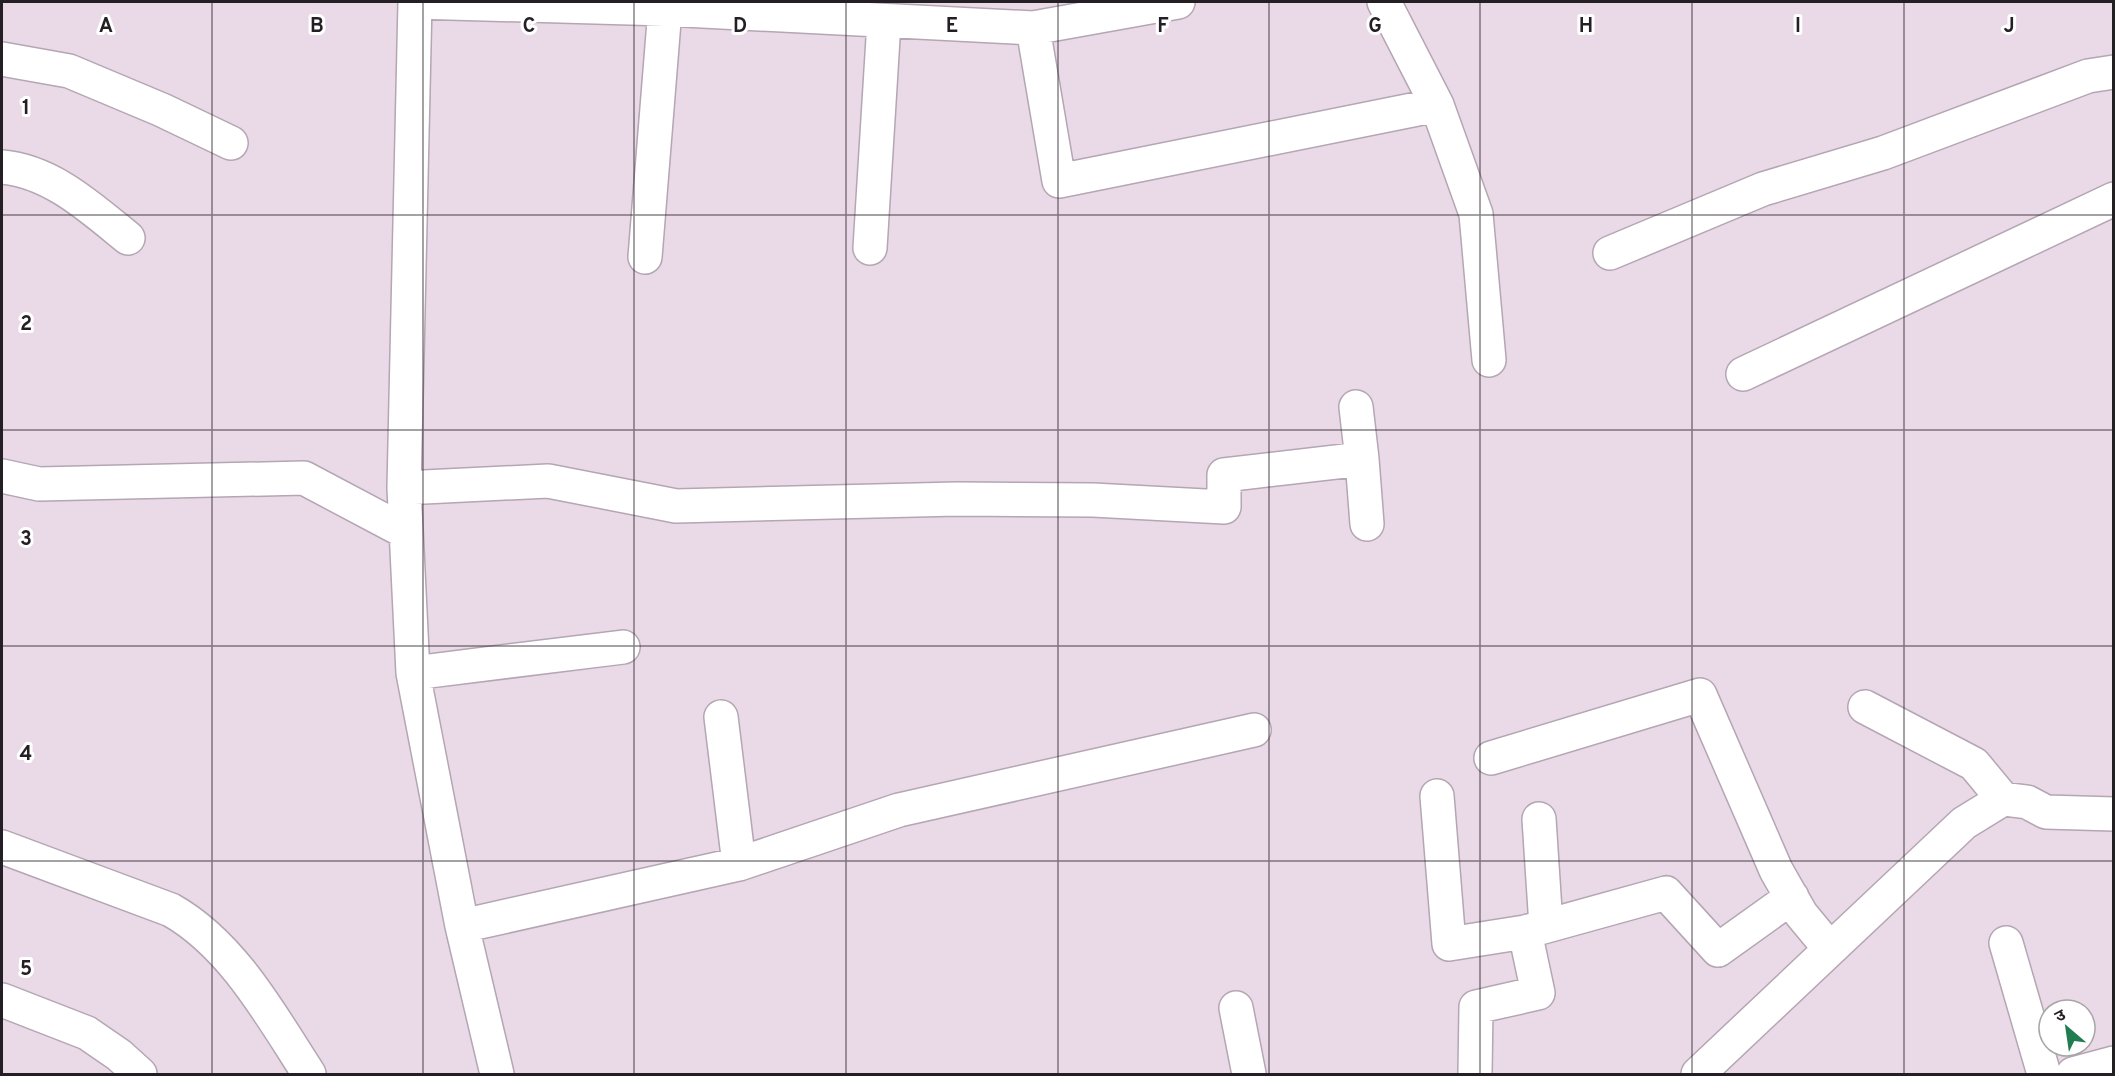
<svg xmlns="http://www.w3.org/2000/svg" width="2115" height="1076" font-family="Overpass,'Noto Sans Devanagari',sans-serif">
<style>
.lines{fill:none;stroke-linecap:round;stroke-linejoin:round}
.street-casing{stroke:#b4a6b3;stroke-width:36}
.street{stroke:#fff;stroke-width:33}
.grid{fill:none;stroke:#241f24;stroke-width:1.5;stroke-opacity:0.55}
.grid-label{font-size:20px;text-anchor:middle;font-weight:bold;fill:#241f24;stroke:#fff;stroke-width:6;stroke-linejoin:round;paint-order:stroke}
</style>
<rect width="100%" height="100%" fill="#eadae8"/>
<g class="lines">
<defs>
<path id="street" d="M415 2 404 488 413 673 462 926 497 1074
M415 2 665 9 1033 28 1178 2
M1384 2 1437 105 1476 214 1489 360
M1033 28 1059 181 1437 105
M2 59 69 71 162 110 231 143
M2 167C51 171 91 208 128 238
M870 248 884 22
M1610 253 1763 189 1883 153 2088 76 2114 72
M645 257 665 9
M1743 374 2114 199
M1356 407 1362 459
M2 476 39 484 304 478 404 531
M404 488 548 481 676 506 957 499 1093 500 1224 507V475L1362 459 1367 524
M413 673 623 647
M1865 707 1974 764 2003 799
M721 717 739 864
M1491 758 1700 695 1776 870 1801 914 1830 949
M1437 796 1449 944 1525 932 1666 893 1718 950 1792 897
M1539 819 1546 926
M2 847 171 910C233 945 272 1017 309 1074
M462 926 739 864 899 810 1254 730
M2006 943 2044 1074
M2 1000 87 1033 119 1055 140 1074
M1236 1008 1249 1074
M1475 1074 1476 1007 1538 993 1525 932
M1698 1074 1964 823 2003 799 2027 802 2046 812 2114 814
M2073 1074 2114 1063"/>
</defs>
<use href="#street" class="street-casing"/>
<use href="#street" class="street"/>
</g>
<path class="grid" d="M212 2V1074M423 2V1074M634 2V1074M846 2V1074M1058 2V1074M1269 2V1074M1480 2V1074M1692 2V1074M1904 2V1074M2 215H2114M2 430H2114M2 646H2114M2 861H2114"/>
<g class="grid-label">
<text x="106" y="32">A</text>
<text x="317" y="32">B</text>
<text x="529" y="32">C</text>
<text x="740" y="32">D</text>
<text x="952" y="32">E</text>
<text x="1163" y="32">F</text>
<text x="1375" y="32">G</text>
<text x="1586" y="32">H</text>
<text x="1798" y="32">I</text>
<text x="2009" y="32">J</text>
<text x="26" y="114">1</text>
<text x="26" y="330">2</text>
<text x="26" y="545">3</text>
<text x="26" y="760">4</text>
<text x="26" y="975">5</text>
</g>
<rect width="2115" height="1076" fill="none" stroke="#241f24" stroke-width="6"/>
<g transform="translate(2067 1028) rotate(331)"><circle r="28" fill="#ffffff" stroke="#a7a5a7" stroke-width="1.5"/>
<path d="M0-4.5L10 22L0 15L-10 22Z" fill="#217c51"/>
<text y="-9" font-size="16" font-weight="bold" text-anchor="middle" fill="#241f24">उ</text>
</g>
</svg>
